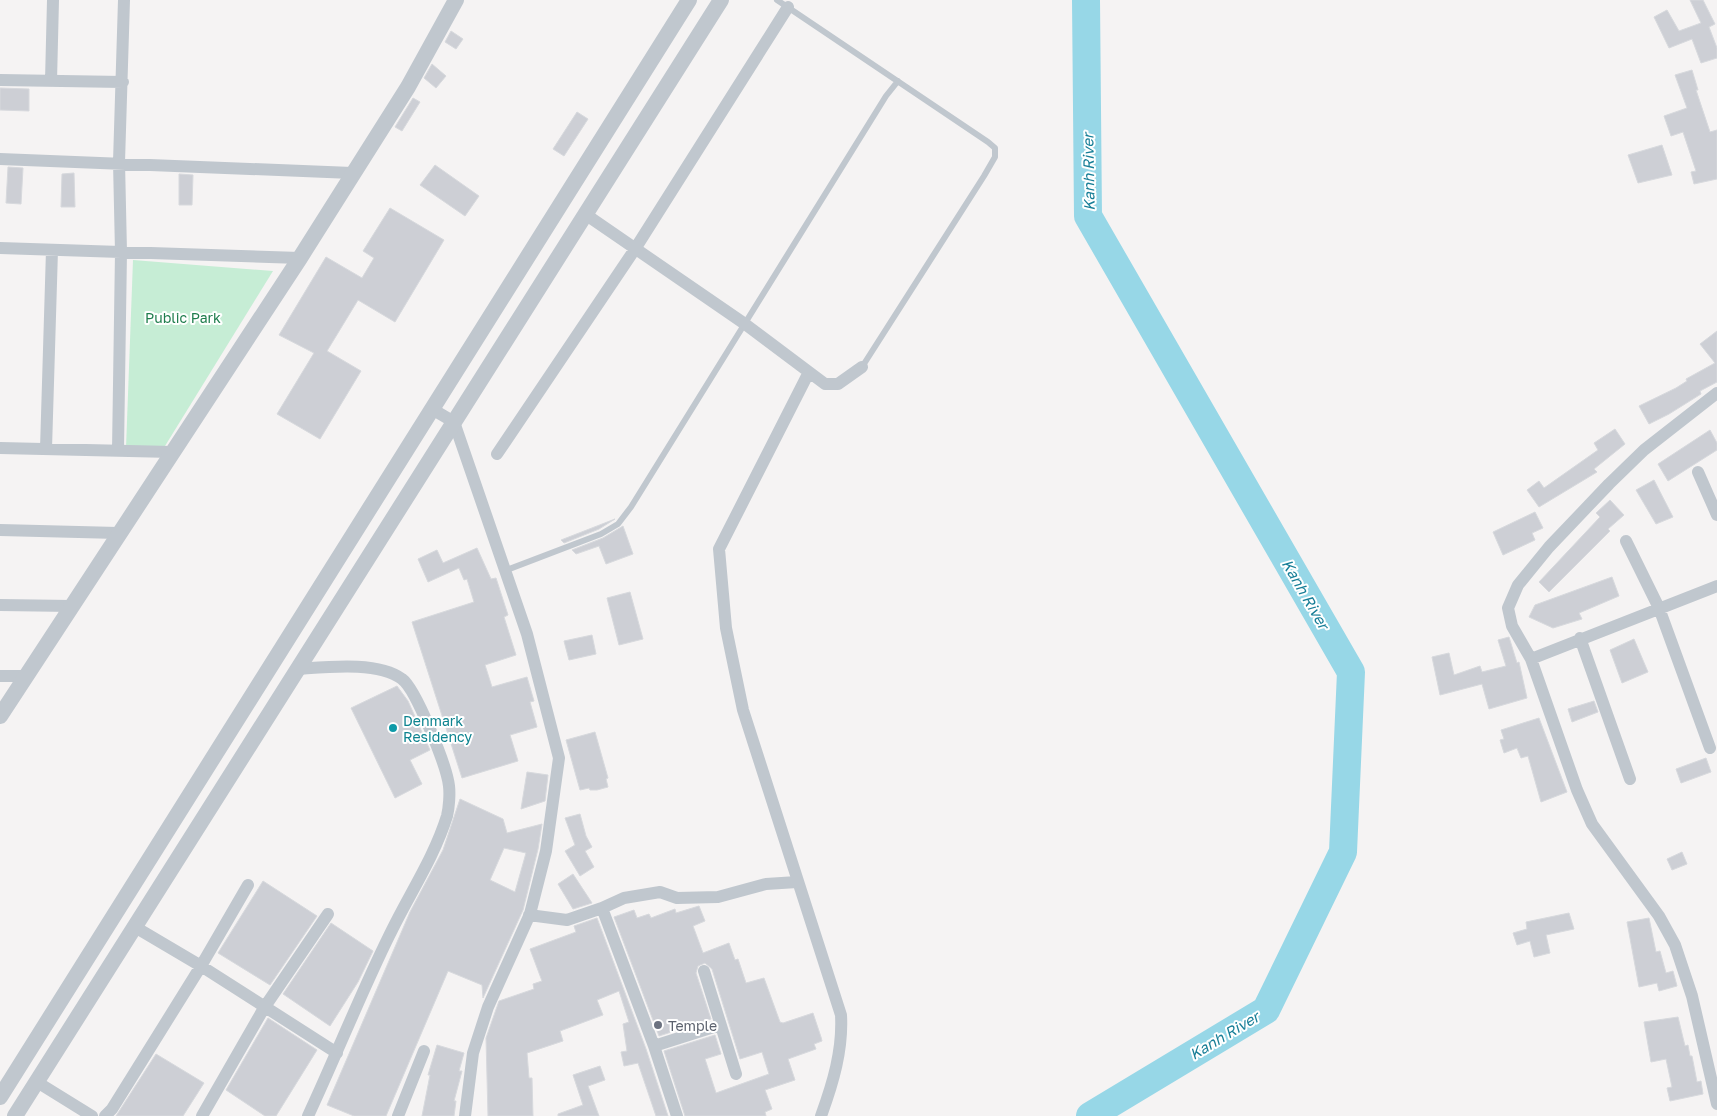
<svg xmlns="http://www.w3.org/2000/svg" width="1717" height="1116" font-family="'Golos Text',sans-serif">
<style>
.green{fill:#c6edd5}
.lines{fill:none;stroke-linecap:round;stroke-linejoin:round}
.river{stroke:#97d7e7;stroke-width:28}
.building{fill:#cdcfd5;stroke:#d7d9dd;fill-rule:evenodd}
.service{stroke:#c0c7ce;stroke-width:6}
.minor{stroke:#c0c7ce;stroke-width:12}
.tertiary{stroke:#c0c7ce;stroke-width:16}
.culture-dot{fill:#0f9aa8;stroke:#fff;stroke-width:2}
.worship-dot{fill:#6b7280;stroke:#fff;stroke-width:2}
.labels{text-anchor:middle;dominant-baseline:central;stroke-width:4;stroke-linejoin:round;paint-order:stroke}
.park-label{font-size:14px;fill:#1f7d4d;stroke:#fff}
.culture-label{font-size:14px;fill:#0d838f;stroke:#fff;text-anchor:start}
.worship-label{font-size:14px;fill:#5b616d;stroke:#fff;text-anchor:start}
.water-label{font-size:15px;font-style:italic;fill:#177e97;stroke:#fff}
</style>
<rect width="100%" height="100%" fill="#f5f3f3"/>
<path class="green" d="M133 260 273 271 165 446 126 448Z"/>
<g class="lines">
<path class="river" d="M1086 0 1088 216 1351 672 1343 852 1266 1010 1090 1116"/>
</g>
<path class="building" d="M1690 0H1703L1715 24 1709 27 1717 48V58L1701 63 1692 39 1669 48 1654 17 1667 10 1679 31 1701 23Z
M451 31 463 39 456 49 445 42Z
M432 64 446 76 436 88 424 78Z
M1692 70 1698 90H1696L1710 132 1717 130V179L1694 184 1691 172 1696 171 1683 132 1671 136 1664 116 1687 108 1675 75Z
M0 88 29 89V111L0 110Z
M413 98 420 102 402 131 395 127Z
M577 112 588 119 564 156 553 149Z
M1662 145 1672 175 1638 183 1628 155Z
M435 165 479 196 465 216 420 185Z
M8 167 23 168 21 204 6 203Z
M74 173 75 207H61L62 174Z
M179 174 193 175 192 205H179Z
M390 208 444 240 395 322 358 300 327 351 361 371 320 439 277 414 314 353 279 335 326 257 362 278 374 258 363 251Z
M1717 331V382L1700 391 1701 394 1669 414 1649 424 1639 406 1676 388 1687 381 1686 379 1715 363 1700 344Z
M1615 429 1625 444 1594 469 1597 472 1539 507 1527 490 1539 481 1544 488 1598 450 1594 443Z
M1710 430 1717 443V450L1668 481 1658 464Z
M1654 480 1673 517 1656 524 1636 490Z
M1610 500 1624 515 1608 529 1610 531 1549 592 1539 582 1600 517 1596 513Z
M1535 512 1543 528 1532 533 1535 540 1503 555 1493 532Z
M615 519 599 529 564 543 561 540Z
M623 526 633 554 606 564 599 546 576 554 572 550 603 538Z
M477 548 491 579 496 578 508 615 504 617 516 655 485 665 492 687 527 677 534 701 530 702 537 727 510 735 518 761 462 778 412 622 474 602 467 579 464 580 459 568 428 582 418 559 437 550 443 563Z
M1612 577 1619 596 1579 613 1582 619 1553 628 1529 617 1535 605Z
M630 592 643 639 619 645 607 598Z
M592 635 596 654 569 660 564 641Z
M1509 637 1517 663 1519 662 1527 698 1489 709 1482 684 1440 695 1432 657 1449 653 1454 675 1480 666 1482 672 1506 666 1498 640Z
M1634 639 1648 672 1622 683 1610 650Z
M397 686 408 701 430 750 410 760 422 784 395 798 351 708Z
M1594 701 1598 712 1572 722 1568 709Z
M1539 718 1567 792 1541 802 1528 756 1521 758 1517 748 1504 753 1500 740 1504 739 1501 730Z
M595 732 608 778 606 779 608 787 597 790H590L589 788 580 790 566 740Z
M1706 758 1711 772 1681 783 1676 769Z
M527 772 548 775 545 801 521 809Z
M460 799 503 819 507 833 542 824 538 849 523 910 483 998 482 985 448 971 386 1116H354L327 1105 410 912 443 850ZM504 848 526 853 515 892 490 880Z
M580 814 586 836 592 847 585 851 594 867 580 876 565 851 575 845 565 818Z
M1682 852 1687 864 1672 870 1667 859Z
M573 874 592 903 573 909 558 884Z
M263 881 317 916 270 985 218 953Z
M699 906 705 921 693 926 703 953 729 943 735 960 738 959 746 983 764 978 780 1022 783 1023 813 1013 821 1037 822 1041 814 1044 816 1049 788 1059 795 1080 765 1090 772 1109 765 1112 766 1116H685L664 1051 715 1035 721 1054 705 1059 716 1093 769 1074 762 1052 740 1059 712 969 705 963 698 966 696 973 711 1019 659 1036 614 917 634 910 637 918 649 914 651 918 675 909 676 913Z
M1569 913 1574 929 1546 935 1550 953 1534 957 1530 941 1517 945 1513 933 1527 929 1526 922Z
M597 918 646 1049 668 1116H656L638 1063 624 1066 621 1052 627 1051 623 1024 629 1022 619 991 597 1000 603 1015 560 1031 563 1041 527 1053 529 1078H532L533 1116H488L486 1038 499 1001 534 989 533 984 542 981 530 949 576 932 574 926Z
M1649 918 1656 952 1660 951 1666 973 1673 971 1677 986 1659 991 1657 983 1639 987 1627 922Z
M331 923 373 951 358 982 330 1026 283 994Z
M1678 1017 1685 1046 1688 1045 1690 1056H1692L1697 1082 1701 1081 1703 1094 1670 1101 1667 1088 1672 1087 1666 1059 1651 1062 1644 1022Z
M268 1018 317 1050 276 1116H265L226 1090Z
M437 1045 464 1053 459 1071H462L454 1101H456L454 1116H422L430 1075H428Z
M156 1054 204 1083 183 1116H116Z
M600 1066 605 1080 588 1086 599 1116H558V1114L583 1105 573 1075Z"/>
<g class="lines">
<path class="service" d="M777 0 988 142 995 148V157L984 176 862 367
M504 571 601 534 618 524 631 507 886 96 898 81"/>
<path class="minor" d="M0 80 123 82
M51 81 53 0
M0 159 352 173
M585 214 745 324 825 384H838L862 367
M0 248 300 258
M809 372 719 549 726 628 743 710 841 1015C843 1050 833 1083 821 1116
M1717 393 1644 450 1609 484 1549 547 1518 585 1508 608 1512 626 1531 659 1577 790 1592 824 1659 916 1675 945 1692 996 1717 1104
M432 409 454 422 527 634 559 758 546 851 530 914 488 1007 473 1053 465 1116
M0 448 172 452
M46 449 52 250
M118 450 121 252 119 162 124 0
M497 454 635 249 788 7
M1698 472 1717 515
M0 530 118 533
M1626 541 1659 608 1710 748
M0 605 72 606
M1580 638 1630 779
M1531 659 1717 586
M298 669C327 667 378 661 402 679 416 689 447 767 449 786 450 794 449 808 447 816 434 858 408 896 389 936 360 995 336 1056 308 1116
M0 676H26
M602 908 624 898 660 892 677 898 718 897 766 884 797 882
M529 915 567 920 602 908 654 1046 677 1116
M135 927 201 966 337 1053
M704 971 736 1074
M654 1046 720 1025
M37 1082 92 1116
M105 1116 112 1109 201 966 248 885
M202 1116 264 1008 328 914
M398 1116 424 1051"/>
<path class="tertiary" d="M0 716 300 258 408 87 456 0
M0 1097 689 0
M15 1116 721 0"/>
</g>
<circle class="culture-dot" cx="393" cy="728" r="5"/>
<circle class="worship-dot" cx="658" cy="1025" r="5"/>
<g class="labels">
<g class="park-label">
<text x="183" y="317">Public Park</text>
</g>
<g class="culture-label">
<text x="403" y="720">Denmark<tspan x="403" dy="16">Residency</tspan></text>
</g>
<g class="worship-label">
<text x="668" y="1025">Temple</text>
</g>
<g class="water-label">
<text transform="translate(1088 172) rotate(-91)">Kanh River</text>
<text transform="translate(1306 594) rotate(60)">Kanh River</text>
<text transform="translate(1224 1035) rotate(-31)">Kanh River</text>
</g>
</g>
</svg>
